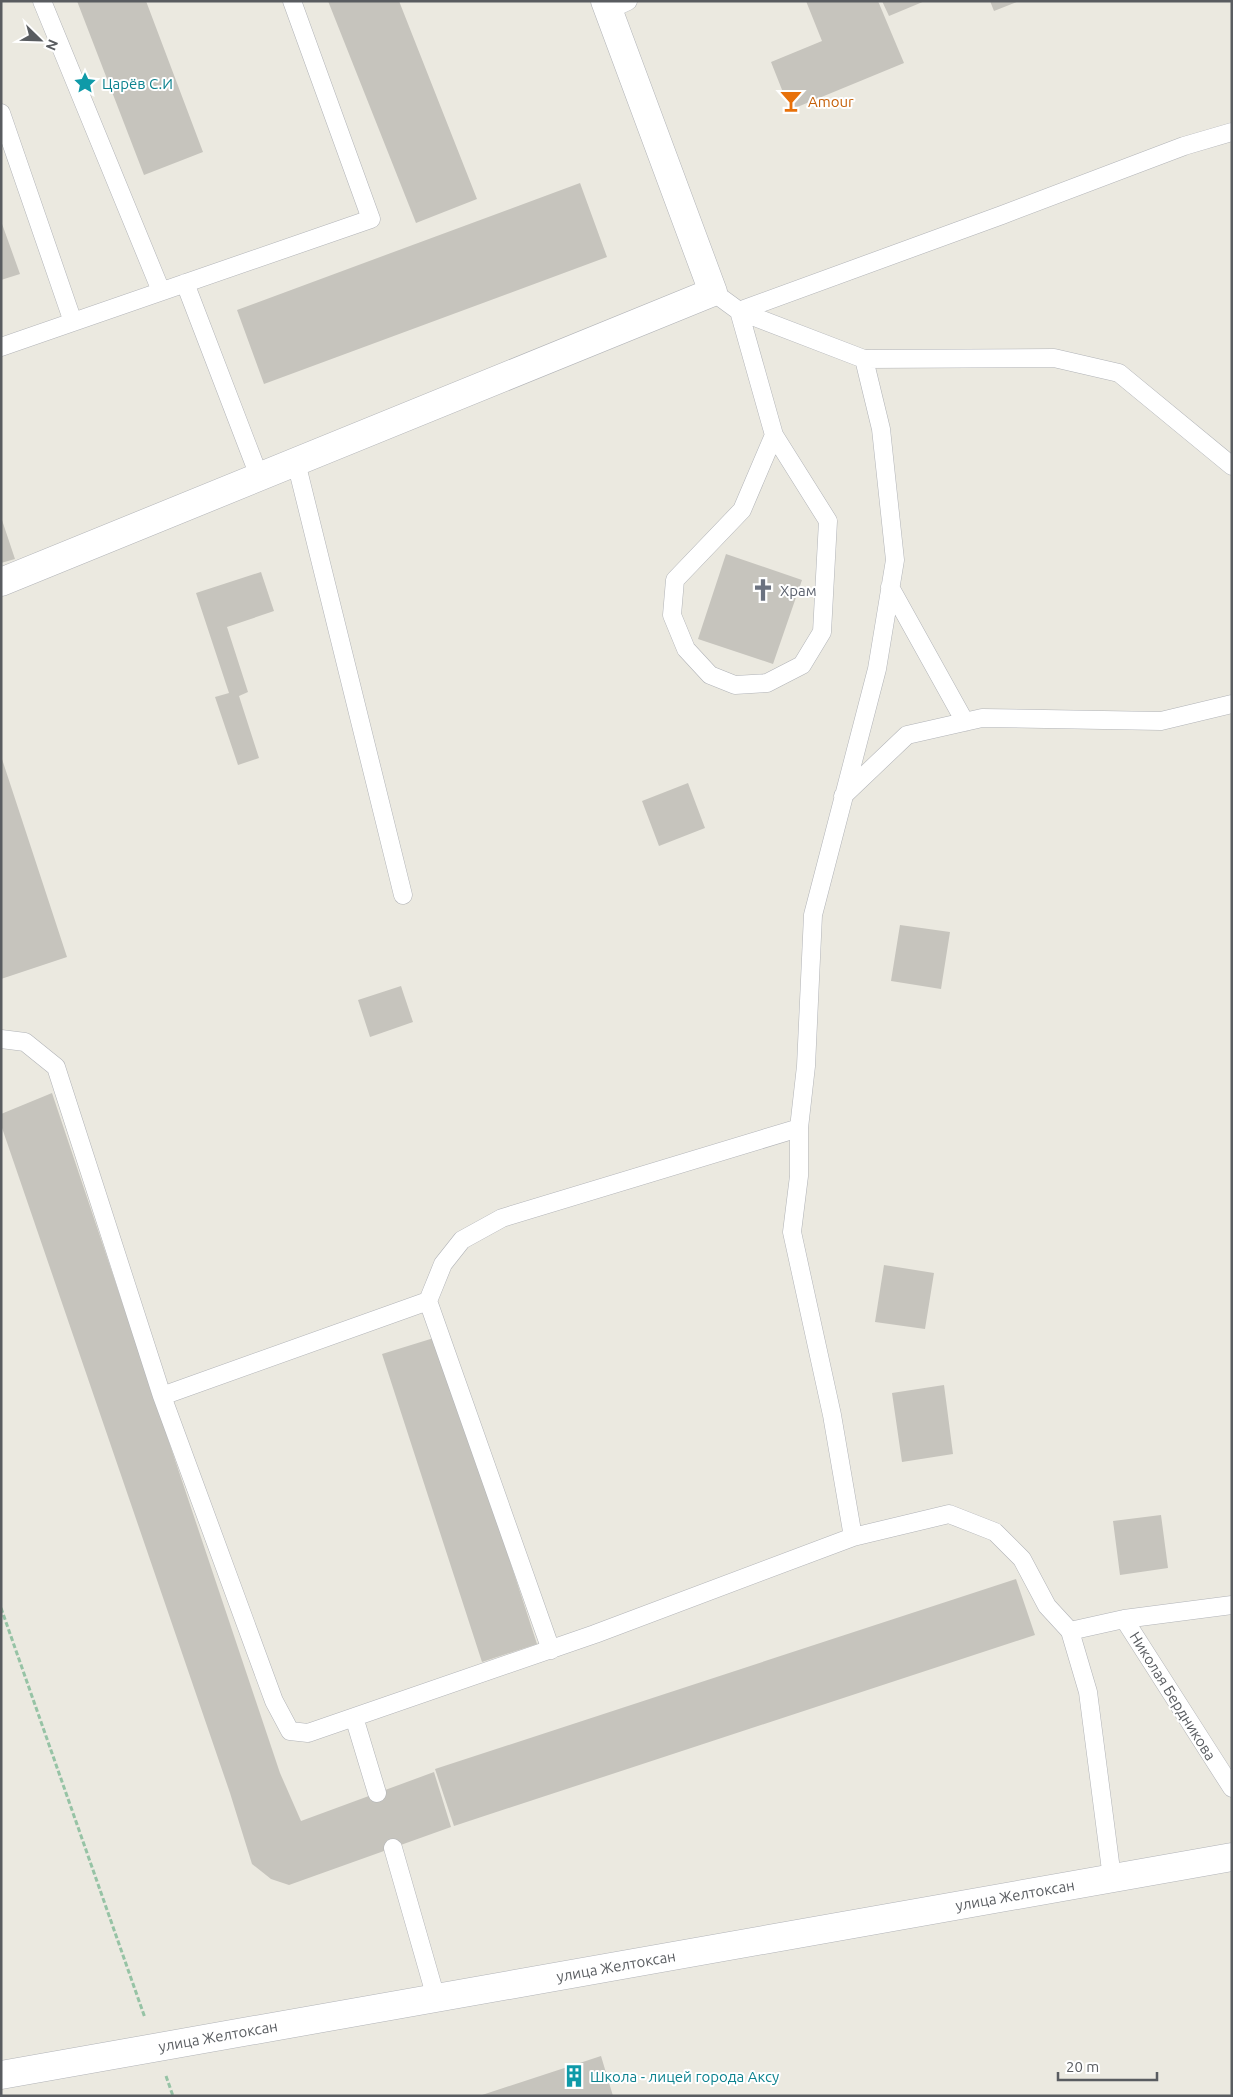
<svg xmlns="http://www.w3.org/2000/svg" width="1233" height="2097" font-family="Ubuntu,sans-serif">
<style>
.building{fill:#c6c4bd}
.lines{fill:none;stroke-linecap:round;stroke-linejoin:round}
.service-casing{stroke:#b1b3b7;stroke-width:19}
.minor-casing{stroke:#b1b3b7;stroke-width:29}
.path{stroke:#96c3a5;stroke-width:3;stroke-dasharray:5 2.5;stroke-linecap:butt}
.service{stroke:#fff;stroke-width:18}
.minor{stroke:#fff;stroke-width:28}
.labels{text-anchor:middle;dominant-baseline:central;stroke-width:4;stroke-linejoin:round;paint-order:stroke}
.culture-label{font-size:15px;fill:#0d838f;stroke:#fff;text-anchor:start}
.food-label{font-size:15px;fill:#c56008;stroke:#fff;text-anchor:start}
.worship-label{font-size:15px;fill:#5b616d;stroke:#fff;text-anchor:start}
.street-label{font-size:15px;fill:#595c60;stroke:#fff}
</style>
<rect width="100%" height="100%" fill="#ebe9e0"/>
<path class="building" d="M77 1H146L203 152 144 175Z
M328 1H399L477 199 416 223Z
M806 1H878L904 63 790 110 771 62 822 41Z
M882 1H925L889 16Z
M990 1H1019L994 11Z
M580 183 607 257 264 384 237 310Z
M1 221 20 274 1 280Z
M1 517 15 559 1 563Z
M726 554 802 580 773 664 698 639Z
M261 572 274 611 227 627 248 692 239 696 259 758 238 765 215 697 229 693 196 593Z
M1 756 67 957 1 979Z
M688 783 705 828 659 846 642 801Z
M900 925 950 932 941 989 891 981Z
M401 986 413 1022 370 1037 358 1000Z
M52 1093 280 1773 301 1821 434 1772 451 1827 289 1885 271 1879 252 1864 230 1793 1 1125V1114Z
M884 1265 934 1273 925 1329 875 1322Z
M437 1337 537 1644 482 1662 382 1354Z
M944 1385 953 1454 902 1462 892 1393Z
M1161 1515 1168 1568 1120 1575 1113 1521Z
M1016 1579 1035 1635 454 1826 435 1769Z
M601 2056 613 2096H483L482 2095Z"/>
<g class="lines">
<defs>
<path id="service" d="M42 1 161 291
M609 10 628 1
M1 113 73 322
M185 283 259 476
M713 292 739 311 774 435 828 521 822 632 802 665 767 683 735 685 710 675 686 649 672 615 675 580 742 510 774 435
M739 311 864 359 1054 358 1119 373 1232 466
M739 311 1002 215 1184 146 1232 132
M1 347 371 219 292 1
M296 462 403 895
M890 587 965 722
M843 796 907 735 982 718 1161 721 1232 704
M1 1039 25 1042 56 1067 162 1396 274 1701 290 1731 308 1733 595 1634 853 1537 949 1514 995 1532 1022 1559 1047 1606 1070 1631 1088 1692 1112 1878
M799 1128V1176L792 1232 832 1415 853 1537
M162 1396 428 1301
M1232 1605 1124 1619 1232 1788
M1070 1631 1124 1619
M551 1650 428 1301 443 1264 462 1240 502 1218 799 1128 806 1066 813 915 877 669 895 560 881 429 864 359
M354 1717 377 1793
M393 1848 436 1998"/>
<path id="minor" d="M1 582 713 292 605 1
M1 2075 1232 1857"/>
</defs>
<use href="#service" class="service-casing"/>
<use href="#minor" class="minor-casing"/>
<path class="path" d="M1 1608 145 2018
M166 2076 173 2096"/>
<use href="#service" class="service"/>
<use href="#minor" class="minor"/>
</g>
<defs>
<symbol id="sight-bare" viewBox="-9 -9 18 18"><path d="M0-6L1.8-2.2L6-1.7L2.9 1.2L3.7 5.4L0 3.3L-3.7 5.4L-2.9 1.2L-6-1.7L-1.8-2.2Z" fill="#0f9aa8" stroke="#fff" stroke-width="2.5" paint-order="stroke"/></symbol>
<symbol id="bar-bare" viewBox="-9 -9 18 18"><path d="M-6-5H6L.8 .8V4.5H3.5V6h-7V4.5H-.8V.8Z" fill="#e8710a" stroke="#fff" stroke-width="2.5" paint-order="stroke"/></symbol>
<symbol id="church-bare" viewBox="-9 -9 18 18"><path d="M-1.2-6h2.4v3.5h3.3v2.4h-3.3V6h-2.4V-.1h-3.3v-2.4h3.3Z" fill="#6b7280" stroke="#fff" stroke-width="2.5" paint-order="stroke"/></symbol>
<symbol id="building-bare" viewBox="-9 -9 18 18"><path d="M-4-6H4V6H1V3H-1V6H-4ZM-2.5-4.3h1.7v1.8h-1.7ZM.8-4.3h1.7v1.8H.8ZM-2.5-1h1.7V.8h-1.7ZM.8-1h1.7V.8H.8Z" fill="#0f9aa8" stroke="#fff" stroke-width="2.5" paint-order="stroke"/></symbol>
</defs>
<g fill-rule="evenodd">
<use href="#sight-bare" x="69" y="67" width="32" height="32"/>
<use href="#bar-bare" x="775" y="85" width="32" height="32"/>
<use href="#church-bare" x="747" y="574" width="32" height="32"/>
<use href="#building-bare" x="558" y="2060" width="32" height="32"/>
</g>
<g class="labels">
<g class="culture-label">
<text x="102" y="83">Царёв С.И</text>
<text x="590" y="2076">Школа - лицей города Аксу</text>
</g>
<g class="food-label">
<text x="808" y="101">Amour</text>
</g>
<g class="worship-label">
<text x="780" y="590">Храм</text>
</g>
<g class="street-label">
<text transform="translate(1173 1696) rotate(58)">Николая Бердникова</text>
<text transform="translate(1015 1895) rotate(-10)">улица Желтоксан</text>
<text transform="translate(616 1966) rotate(-10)">улица Желтоксан</text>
<text transform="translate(218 2036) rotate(-10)">улица Желтоксан</text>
</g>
</g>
<rect width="1233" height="2097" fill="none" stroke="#595c60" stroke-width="5"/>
<g transform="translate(40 40) rotate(113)" stroke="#ffffff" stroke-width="4" paint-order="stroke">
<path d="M0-4L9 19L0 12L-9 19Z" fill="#595c60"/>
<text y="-8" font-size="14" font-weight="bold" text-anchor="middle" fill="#595c60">N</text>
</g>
<path d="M1058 2072v8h99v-8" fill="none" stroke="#595c60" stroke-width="2.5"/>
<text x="1066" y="2072" font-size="15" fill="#595c60" stroke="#ffffff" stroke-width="4" paint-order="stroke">20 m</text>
</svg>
